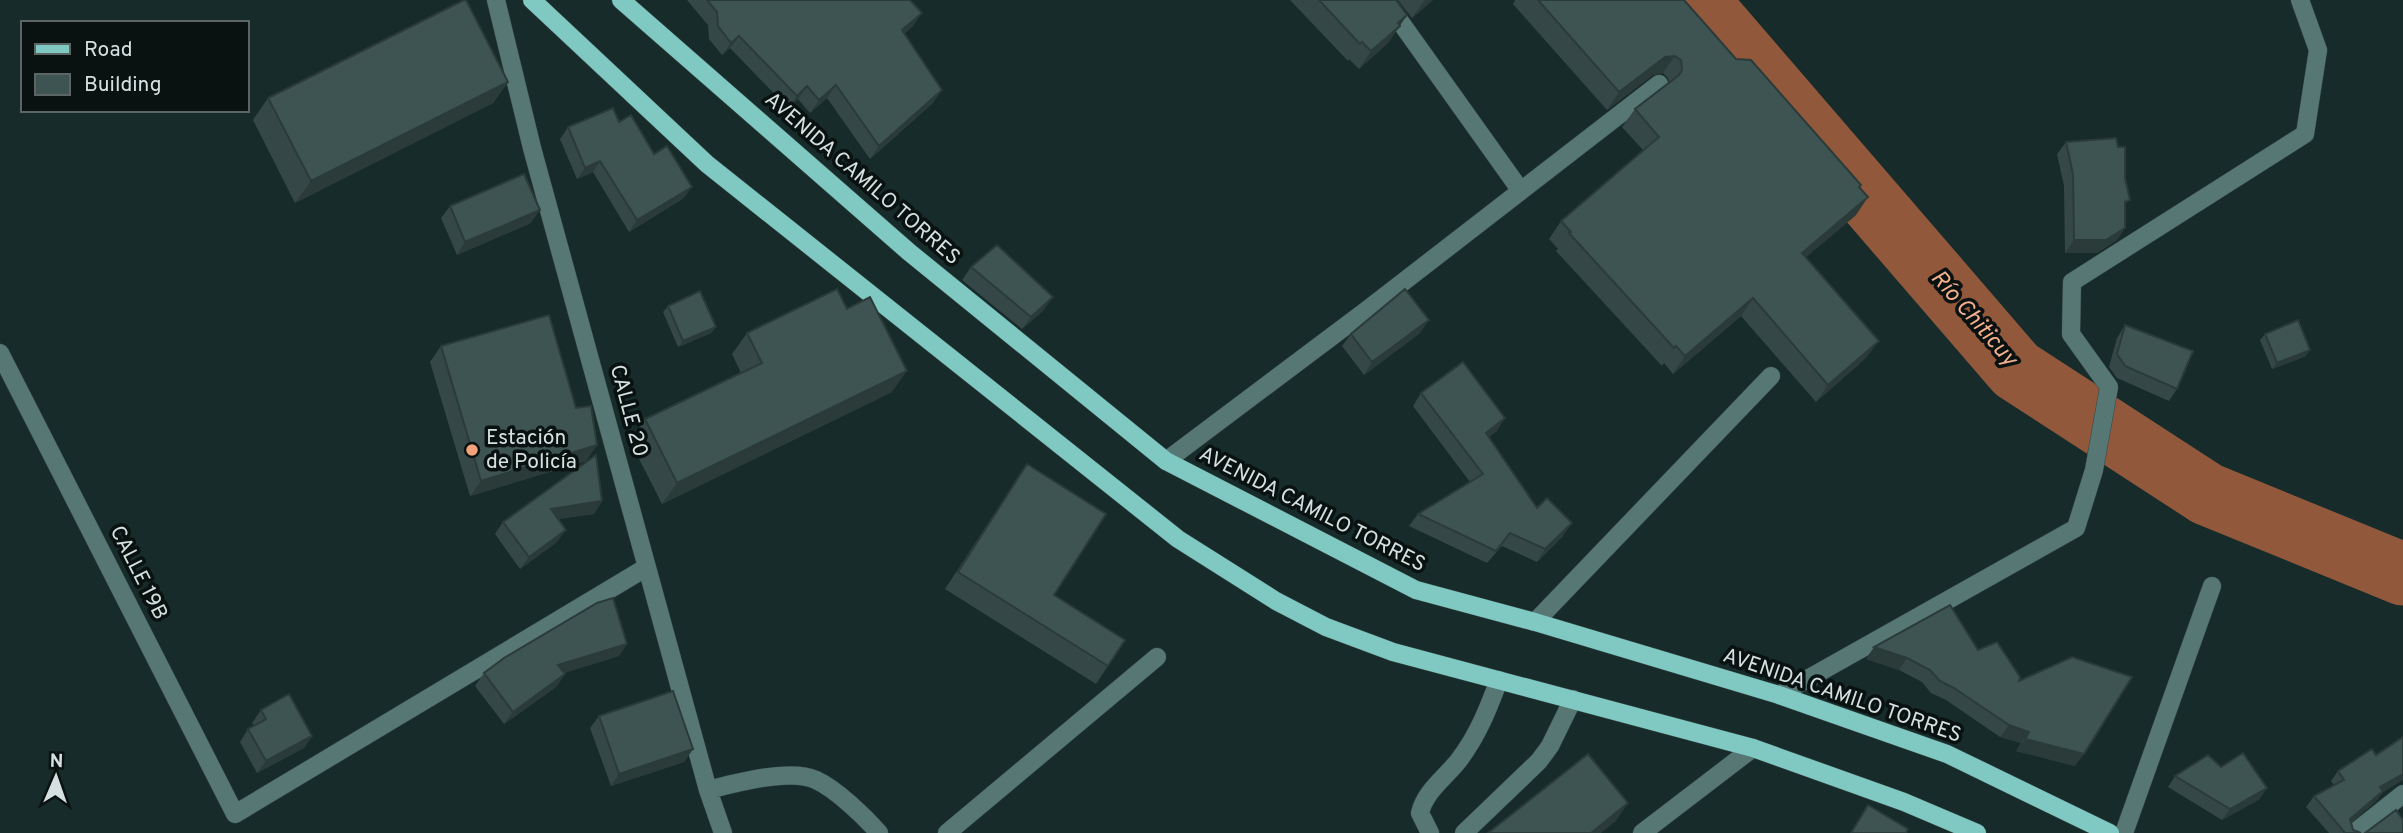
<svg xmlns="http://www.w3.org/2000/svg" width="2403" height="833" font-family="Overpass,sans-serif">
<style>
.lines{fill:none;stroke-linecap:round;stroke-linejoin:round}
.river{stroke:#91583c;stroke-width:63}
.minor-casing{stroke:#354847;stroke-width:19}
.major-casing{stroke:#354847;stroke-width:19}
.minor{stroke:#567774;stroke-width:18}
.major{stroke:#80c8c2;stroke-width:18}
.wall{fill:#354847}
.shaded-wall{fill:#2b3b39}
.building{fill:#3e5452;stroke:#2b3b39;stroke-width:2}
.poi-dot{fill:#f1a27b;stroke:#091211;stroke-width:2.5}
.labels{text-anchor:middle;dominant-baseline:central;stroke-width:7;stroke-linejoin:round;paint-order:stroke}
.street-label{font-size:21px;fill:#d5e1e0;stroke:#091211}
.poi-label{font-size:21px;fill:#d5e1e0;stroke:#091211;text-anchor:start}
.water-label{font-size:23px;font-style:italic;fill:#f4b08e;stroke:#091211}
</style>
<rect width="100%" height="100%" fill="#162b2a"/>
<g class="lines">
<path class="river" d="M1697 0 2016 370 2207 494 2403 574"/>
<defs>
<path id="minor" d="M496 0 532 148 708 790 723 833
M1389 6 1521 191
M0 353 235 814 647 567
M1166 461 1367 310 1659 84
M1535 622 1771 376
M1779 695 2076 528 2094 470 2109 387 2071 334 2072 282 2305 134 2318 50 2300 0
M708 790C736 783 790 768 816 780 836 789 865 817 879 833
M947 833 1157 657
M1430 833 1420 813C1425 791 1446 777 1459 760 1478 735 1488 709 1499 680
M1464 833 1539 761 1550 746 1573 699
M1642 833 1753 748
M2124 833 2212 586
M2354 833 2403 794"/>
<path id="major" d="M532 0 707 164 1178 539 1276 601 1326 627 1393 652 1753 748 1904 802 1977 833
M621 0 909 252 1166 461 1416 590 1535 622 1779 695 1947 754 2110 833"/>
</defs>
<use href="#minor" class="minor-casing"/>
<use href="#major" class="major-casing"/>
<use href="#minor" class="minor"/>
<use href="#major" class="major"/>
</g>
<path class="wall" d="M687 0H910L913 26 904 34 933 103 870 159 827 98 810 113 798 99 788 108 730 48 722 55 709 39 708 25Z
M1290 0H1396L1407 15 1388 43 1359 69 1349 59 1348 61Z
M1398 0H1433L1412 18Z
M1514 0H1684L1736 59 1861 185 1859 188 1856 215 1806 257 1866 358 1816 402 1741 316 1673 374 1664 363 1662 366 1556 251 1558 249 1549 239 1561 221 1643 150 1622 127 1635 109 1669 83 1668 78 1663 73 1653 75 1607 110 1513 4 1515 1Z
M508 82 493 103 295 203 253 120 268 98Z
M619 122 654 154 684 198 629 232 593 172 577 179 560 139 568 127Z
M2066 142 2125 207V228L2117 240 2097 253H2065L2064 186 2057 154Z
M450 206 531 223 457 255 441 218Z
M971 267 1044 310 1022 329 962 280Z
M668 306 716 327 711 333 678 347 663 312Z
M847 309 892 392 662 504 630 441 645 419 741 373 732 354 747 333Z
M2125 325 2177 389 2169 401 2117 378 2109 367 2117 338Z
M1420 333 1364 375 1342 346 1351 334Z
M2265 334 2306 356 2272 369 2260 340Z
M441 346 597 445 586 461 470 496 430 362Z
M1421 393 1497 431 1489 437 1537 508 1563 536 1537 562 1502 546 1487 563 1409 526 1418 514 1470 482 1413 406Z
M1027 464 1054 595 1108 666 1096 684 945 589Z
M602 501 594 514 558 519 557 542 520 569 495 534 503 522Z
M1978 650 2019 681 2075 766 2016 751 2021 743 2000 737 1946 700 1931 693 1922 682 1899 670 1866 659Z
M619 656 563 673 565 674 556 687 504 724 475 686 484 673Z
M261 710 312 736 304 748 257 773 240 742 248 729 254 726 252 723Z
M599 716 693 749 684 762 611 786 590 728Z
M2221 767 2260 799 2222 820 2168 787 2175 776Z
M2338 771 2382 793 2376 801 2351 823 2353 830 2361 833H2329L2306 807 2314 796 2334 785 2331 781Z"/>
<path class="shaded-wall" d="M1425 0H1433L1412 18 1424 1Z
M922 13 913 26 893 43 902 30Z
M1407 15 1388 43 1359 69 1371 51 1398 23Z
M739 36 730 48 722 55 731 43Z
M1675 56 1663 73 1653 75 1607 110 1619 92 1665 57Z
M508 82 493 103 295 203 311 181Z
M836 85 827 98 810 113 819 100Z
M807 86 798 99 788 108 797 96Z
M942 90 933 103 870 159 879 146Z
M600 161 593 172 577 179 585 168Z
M692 187 684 198 629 232 637 220Z
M1868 197 1856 215 1790 271 1802 253Z
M540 210 531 223 457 255 465 242Z
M2125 228 2117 240 2097 253H2065L2074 240Z
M1053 297 1044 310 1022 329 1031 317Z
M1753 298 1741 316 1673 374 1685 356Z
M1429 320 1420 333 1364 375 1372 362Z
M716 327 711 333 678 347 683 341Z
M1879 341 1866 358 1816 402 1828 385Z
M2310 350 2306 356 2272 369 2277 363Z
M907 371 892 392 662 504 677 483Z
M1505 418 1497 431 1477 445 1486 433Z
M597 445 586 461 470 496 481 481Z
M602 501 594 514 542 521 551 509Z
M1572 523 1563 536 1537 562 1545 549Z
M566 530 557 542 520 569 529 557Z
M627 644 619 656 549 678 558 665Z
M1874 647 1907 658 1899 670 1866 659Z
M565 674 556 687 504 724 513 712Z
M2009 725 2029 732 2021 743 2000 737Z
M312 736 304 748 257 773 266 761Z
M2025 739 2084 754 2075 766 2016 751Z
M693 749 684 762 611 786 619 774Z
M2403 774V780L2382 793 2376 801 2343 830 2350 819 2380 787Z
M2267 788 2260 799 2222 820 2230 809Z
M1628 803 1616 821 1601 833H1591Z"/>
<path class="building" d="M464 0H466L508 82 311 181 268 98Z
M707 0H910L922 13 902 30 942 90 879 146 836 85 819 100 807 86 797 96 739 36 731 43 718 26 717 12Z
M1319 0H1396L1407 15 1398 23 1400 26 1371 51 1362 42 1360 44Z
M1538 0H1684L1736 59 1751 60 1861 185 1859 187 1868 197 1802 253 1879 341 1828 385 1753 298 1685 356 1676 346 1674 348 1569 233 1571 232 1561 221 1659 137 1635 109 1679 75 1682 70 1681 60 1675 56 1665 57 1619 92Z
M613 108 619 122 631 115 654 154 667 146 692 187 637 220 600 161 585 168 568 127Z
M2116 138 2118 147H2125V178L2130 200 2125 202V228L2106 240H2074L2073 174 2066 142Z
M524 174 540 210 465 242 450 206Z
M997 245 1053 297 1031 317 971 267Z
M837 289 847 309 870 297 907 371 677 483 645 419 762 363 747 333Z
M1405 289 1429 320 1372 362 1351 334Z
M700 291 716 327 683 341 668 306Z
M549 315 576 408 591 406 597 445 481 481 441 346Z
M2298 320 2310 350 2277 363 2265 334Z
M2125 325 2193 351 2177 389 2125 366 2117 354Z
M1463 362 1505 418 1486 433 1537 508 1547 498 1572 523 1545 549 1510 533 1496 551 1418 514 1483 474 1421 393Z
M596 455 602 501 551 509 566 530 529 557 503 522Z
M1027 464 1106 514 1054 595 1125 640 1108 666 958 572Z
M613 598 627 644 558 665 565 674 513 712 484 673 504 658 597 603Z
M1950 605 1978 650 1997 642 2020 677 2019 681 2072 657 2132 677 2084 754 2025 739 2029 732 2009 725 1954 688 1940 681 1930 670 1907 658 1874 647Z
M673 691 693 749 619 774 599 716Z
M289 694 312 736 266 761 248 729 266 719 261 710Z
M2403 737V774L2380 787 2383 791 2350 819 2353 830 2361 833H2345L2314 796 2344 780 2338 771 2372 749 2376 755Z
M2243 753 2267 788 2230 809 2175 776 2208 755 2221 767Z
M1588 754 1628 803 1591 833H1488Z
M1868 805 1908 829 1906 833H1851Z
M2396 810 2403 820V833H2365Z"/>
<circle class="poi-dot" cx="472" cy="450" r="7"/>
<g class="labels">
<g class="street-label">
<text transform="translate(862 179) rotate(41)">AVENIDA CAMILO TORRES</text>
<text transform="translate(628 411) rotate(75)">CALLE 20</text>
<text transform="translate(1312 510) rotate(27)">AVENIDA CAMILO TORRES</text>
<text transform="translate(138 573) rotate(63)">CALLE 19B</text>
<text transform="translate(1842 696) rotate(19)">AVENIDA CAMILO TORRES</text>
</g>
<g class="poi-label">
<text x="486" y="438">Estación<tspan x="486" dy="24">de Policía</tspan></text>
</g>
<g class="water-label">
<text transform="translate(1973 319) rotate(49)">Río Chiticuy</text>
</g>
</g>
<rect x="21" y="21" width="228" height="91" fill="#091211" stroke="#5b6564" stroke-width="2"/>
<rect x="35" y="44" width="35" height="10" fill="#80c8c2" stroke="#5b6564" stroke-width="2"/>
<text x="84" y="56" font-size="21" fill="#d5e1e0">Road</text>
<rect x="35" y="74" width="35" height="21" fill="#3e5452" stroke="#5b6564" stroke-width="2"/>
<text x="84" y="91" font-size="21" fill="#d5e1e0">Building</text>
<g transform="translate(56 777) rotate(2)" stroke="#091211" stroke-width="5" paint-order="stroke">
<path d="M0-5L12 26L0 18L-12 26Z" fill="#d5e1e0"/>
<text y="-10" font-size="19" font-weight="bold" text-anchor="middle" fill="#d5e1e0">N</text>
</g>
</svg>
